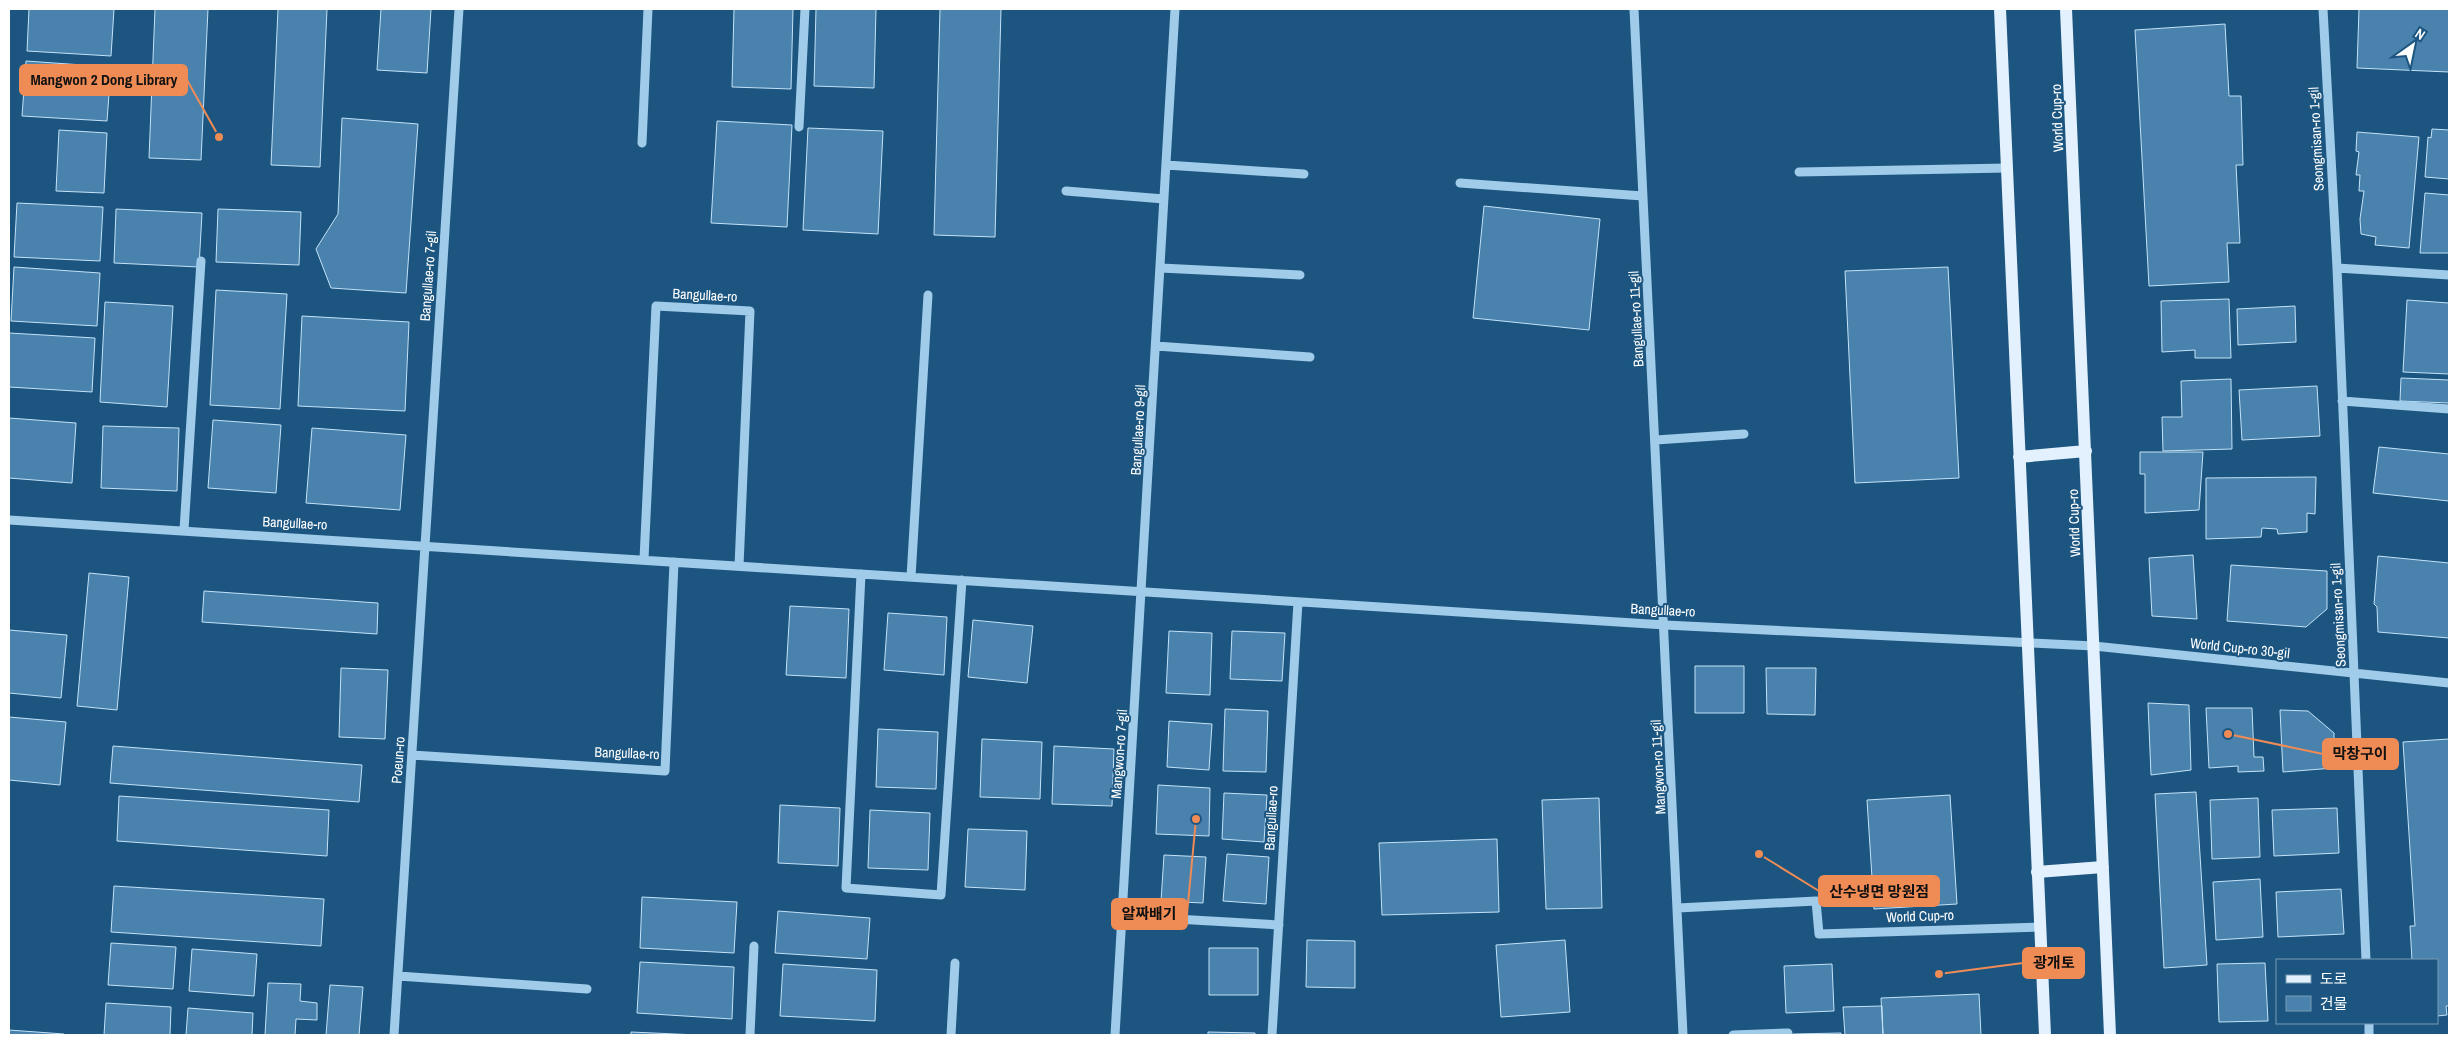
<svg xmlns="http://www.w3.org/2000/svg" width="2458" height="1044" font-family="'Archivo Narrow','Noto Sans KR',sans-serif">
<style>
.building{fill:#4982ac;stroke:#c4e2f7}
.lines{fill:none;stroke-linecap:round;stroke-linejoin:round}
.minor{stroke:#a0cbe9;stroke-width:9}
.major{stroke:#e3f1fe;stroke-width:12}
.labels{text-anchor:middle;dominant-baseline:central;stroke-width:4;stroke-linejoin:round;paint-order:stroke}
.street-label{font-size:14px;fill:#fff;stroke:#1c5680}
.leader{fill:none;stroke:#ef8b55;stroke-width:2}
.callout-dot{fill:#ef8b55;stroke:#1c5680;stroke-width:2}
.callout{fill:#ef8b55;stroke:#ef8b55;stroke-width:2}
.callout-label{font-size:15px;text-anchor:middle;font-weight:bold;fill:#111}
</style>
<rect width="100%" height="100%" fill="#1c5680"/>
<path class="building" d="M29 9H114L111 56 27 51Z
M155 9H208L201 160 149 158Z
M278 9H327L320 167 271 165Z
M381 9H431L427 73 377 70Z
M734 9H793L791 89 732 87Z
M816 9H876L874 88 814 86Z
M940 9H1001L995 237 934 235Z
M2359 9H2449V72L2357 68Z
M2225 24 2229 96H2241L2243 165H2236L2240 243H2227L2229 282 2149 286 2135 30Z
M26 61 111 67 107 121 22 116Z
M342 118 418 124 406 293 331 288 316 249 338 214Z
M717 121 792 125 787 227 711 223Z
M808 128 883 131 878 234 803 230Z
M2432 129 2449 130V179L2425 177 2428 137 2431 138Z
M59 130 107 133 104 193 56 191Z
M2357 132 2419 137 2409 248 2375 245 2376 237 2361 234 2360 219 2364 191H2359L2360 175H2356L2359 152 2356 151Z
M2425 193 2449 195V253H2420Z
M17 203 103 207 100 261 14 257Z
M1484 206 1600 219 1589 330 1473 318Z
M116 209 202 213 199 267 114 263Z
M218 209 301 212 299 265 216 262Z
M14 267 100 273 97 326 11 321Z
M1948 267 1959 478 1855 483 1845 271Z
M216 290 287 294 280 409 210 405Z
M2229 299 2231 358H2195V350L2162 352 2161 301Z
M2407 300 2449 303V374L2403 372Z
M105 302 173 306 167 407 100 402Z
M2295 306 2296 342 2238 345 2237 309Z
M302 316 409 322 405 411 298 406Z
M9 333 95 338 92 392 9 387Z
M2401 378 2449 380V403L2400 401Z
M2231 379 2232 449 2163 451 2162 417H2182L2181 381Z
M2317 386 2320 436 2242 440 2239 390Z
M9 418 76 423 72 483 9 478Z
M213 420 281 425 276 493 208 488Z
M103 426 179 428 177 491 101 488Z
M312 428 406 435 400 510 306 503Z
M2379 447 2449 454V501L2373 493Z
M2140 452H2203L2199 510 2145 513V474H2140Z
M2316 477 2315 514 2307 513V532L2278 534 2277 529 2262 528 2261 537 2206 539V478Z
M2193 555 2197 619 2152 616 2149 558Z
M2378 556 2449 563V638L2378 632 2377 607 2374 604Z
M2231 565 2327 571V609L2306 627 2227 621Z
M89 573 129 577 117 710 77 706Z
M204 591 378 603 377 634 202 622Z
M790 606 849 609 846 678 786 675Z
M888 613 947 617 944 675 884 670Z
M973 620 1033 626 1027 683 968 677Z
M9 630 67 635 61 698 9 693Z
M1169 631 1212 633 1210 695 1166 693Z
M1232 631 1285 633 1282 681 1230 679Z
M1695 666H1744V713H1695Z
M341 668 388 670 385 739 339 737Z
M1766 668H1816L1815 715 1767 714Z
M2148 703 2189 705 2191 770 2151 775Z
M2206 708H2252L2254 757H2263L2264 771 2238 772V766L2209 768Z
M1225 709 1268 711 1266 772 1223 771Z
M2280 710 2308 711 2334 733V768L2283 772Z
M9 717 66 722 60 785 9 780Z
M1169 721 1212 724 1209 770 1167 767Z
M878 729 938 732 936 789 876 787Z
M982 739 1042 742 1040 799 980 797Z
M2449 739V1006H2446L2447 1015 2437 1016V960H2412L2410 926H2415L2403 742Z
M113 746 362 765 359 802 110 783Z
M1054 746 1114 749 1112 806 1052 804Z
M1158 785 1210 788 1209 836 1156 834Z
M2196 792 2207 965 2164 968 2155 794Z
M1224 793 1267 795 1264 842 1222 839Z
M1950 795 1957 904 1874 909 1867 800Z
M119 796 329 810 327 856 117 841Z
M1599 798 1602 908 1546 909 1542 800Z
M2258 798 2260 857 2212 859 2210 800Z
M780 805 840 808 838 866 778 863Z
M2337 808 2339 853 2274 856 2272 810Z
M870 810 930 813 928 870 868 868Z
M968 829 1027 831 1025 890 965 887Z
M1497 839 1499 912 1382 915 1379 843Z
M1227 854 1269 857 1266 904 1223 901Z
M1164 855 1206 857 1203 903 1161 901Z
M2260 879 2263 937 2216 940 2213 882Z
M114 886 324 899 321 946 111 932Z
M2341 889 2344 934 2278 937 2276 892Z
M642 897 737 902 734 953 640 948Z
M778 911 870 918 867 959 775 953Z
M1307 940 1355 941V988L1306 987Z
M1565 940 1570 1012 1501 1017 1496 945Z
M111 943 176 947 173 989 108 985Z
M1209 948H1258V995H1209Z
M192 949 257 954 254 996 189 991Z
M640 962 734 967 732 1019 637 1013Z
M2265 963 2268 1021 2219 1022 2217 964Z
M783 964 877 970 875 1021 780 1016Z
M1832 964 1834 1011 1786 1013 1784 966Z
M268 983 301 984 300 1001 317 1003V1020L296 1019 295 1035H265Z
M330 985 363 987 359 1035H326Z
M1979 994 1981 1035H1883L1881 998Z
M106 1003 171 1007 170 1035H104Z
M1882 1006 1883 1035H1845L1843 1007Z
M188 1008 253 1013 252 1035H186Z
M9 1030 64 1034V1035H9Z
M631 1032 698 1035H631Z
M1208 1032 1255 1033V1035H1208Z
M1841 1033V1035H1793V1034Z"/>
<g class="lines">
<path class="minor" d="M1634 9 1683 1035
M2323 9 2337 268 2366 960
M799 127 805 9
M642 143 648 9
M1166 165 1304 174
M1799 172 2007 168
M1460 183 1643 196
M1066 191 1164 199
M1161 268 1300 275
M2337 268 2449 275
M1156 346 1310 357
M2342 401 2449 409
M1656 440 1744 434
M9 520 1665 625 2094 646 2449 683
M184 530 201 261
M644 559 656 306 750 311 739 566
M861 574 846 888 941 895 962 580
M911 577 928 295
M412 755 665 771 674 562
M1678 908 1816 901 1819 934 2039 927
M1123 916 1279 925
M398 976 587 989
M2369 1023V1035
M394 1035 459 9
M750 1035 754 946
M951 1035 955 963
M1115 1035 1175 9
M1272 1035 1298 602
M1733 1035 1788 1033"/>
<path class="major" d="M2000 9 2045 1035
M2066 9 2110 1035
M2019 457 2086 451
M2037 872 2103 867"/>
</g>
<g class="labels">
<g class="street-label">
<text transform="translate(2057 118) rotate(-92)">World Cup-ro</text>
<text transform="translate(2316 139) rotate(-93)">Seongmisan-ro 1-gil</text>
<text transform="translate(428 276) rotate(-86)">Bangullae-ro 7-gil</text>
<text transform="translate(705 295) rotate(3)">Bangullae-ro</text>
<text transform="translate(1636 319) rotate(-93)">Bangullae-ro 11-gil</text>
<text transform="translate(1138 430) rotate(-87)">Bangullae-ro 9-gil</text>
<text transform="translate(295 523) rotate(3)">Bangullae-ro</text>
<text transform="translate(2074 523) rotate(-92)">World Cup-ro</text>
<text transform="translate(1663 610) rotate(3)">Bangullae-ro</text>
<text transform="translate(2338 615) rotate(-93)">Seongmisan-ro 1-gil</text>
<text transform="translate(2240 648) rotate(6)">World Cup-ro 30-gil</text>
<text transform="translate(627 753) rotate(2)">Bangullae-ro</text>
<text transform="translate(1119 754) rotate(-86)">Mangwon-ro 7-gil</text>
<text transform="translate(398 760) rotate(-86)">Poeun-ro</text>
<text transform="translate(1658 767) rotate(-93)">Mangwon-ro 11-gil</text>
<text transform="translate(1271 818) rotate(-87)">Bangullae-ro</text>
<text transform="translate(1920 916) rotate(-2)">World Cup-ro</text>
</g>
</g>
<path class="leader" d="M219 137L187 80M2228 734L2323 754M1759 854L1819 891M1196 819L1187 914M1939 974L2023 963"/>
<g class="callout-dot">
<circle cx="219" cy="137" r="5"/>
<circle cx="2228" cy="734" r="5"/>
<circle cx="1759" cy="854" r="5"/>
<circle cx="1196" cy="819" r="5"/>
<circle cx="1939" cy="974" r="5"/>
</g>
<g class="callout">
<rect x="20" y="65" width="167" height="30" rx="5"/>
<rect x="2323" y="739" width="75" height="30" rx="5"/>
<rect x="1819" y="876" width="120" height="30" rx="5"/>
<rect x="1112" y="899" width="75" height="30" rx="5"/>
<rect x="2023" y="948" width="61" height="30" rx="5"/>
</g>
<g class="callout-label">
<text x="104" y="85">Mangwon 2 Dong Library</text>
<text x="2360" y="759">막창구이</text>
<text x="1879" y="897">산수냉면 망원점</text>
<text x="1149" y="919">알짜배기</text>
<text x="2054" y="968">광개토</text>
</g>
<rect width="2458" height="1044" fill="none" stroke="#ffffff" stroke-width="20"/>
<rect x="2276" y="959" width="162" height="65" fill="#1c5680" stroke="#779ab3"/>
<rect x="2286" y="975" width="25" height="8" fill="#e3f1fe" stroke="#779ab3"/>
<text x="2320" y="984" font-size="15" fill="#ffffff">도로</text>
<rect x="2286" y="996" width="25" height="15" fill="#4982ac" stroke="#779ab3"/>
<text x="2320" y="1009" font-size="15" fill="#ffffff">건물</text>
<g transform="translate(2413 45) rotate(33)" stroke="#1c5680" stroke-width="4" paint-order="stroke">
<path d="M0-4L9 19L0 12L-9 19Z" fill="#ffffff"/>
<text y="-8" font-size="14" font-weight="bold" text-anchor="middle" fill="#ffffff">N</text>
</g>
</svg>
